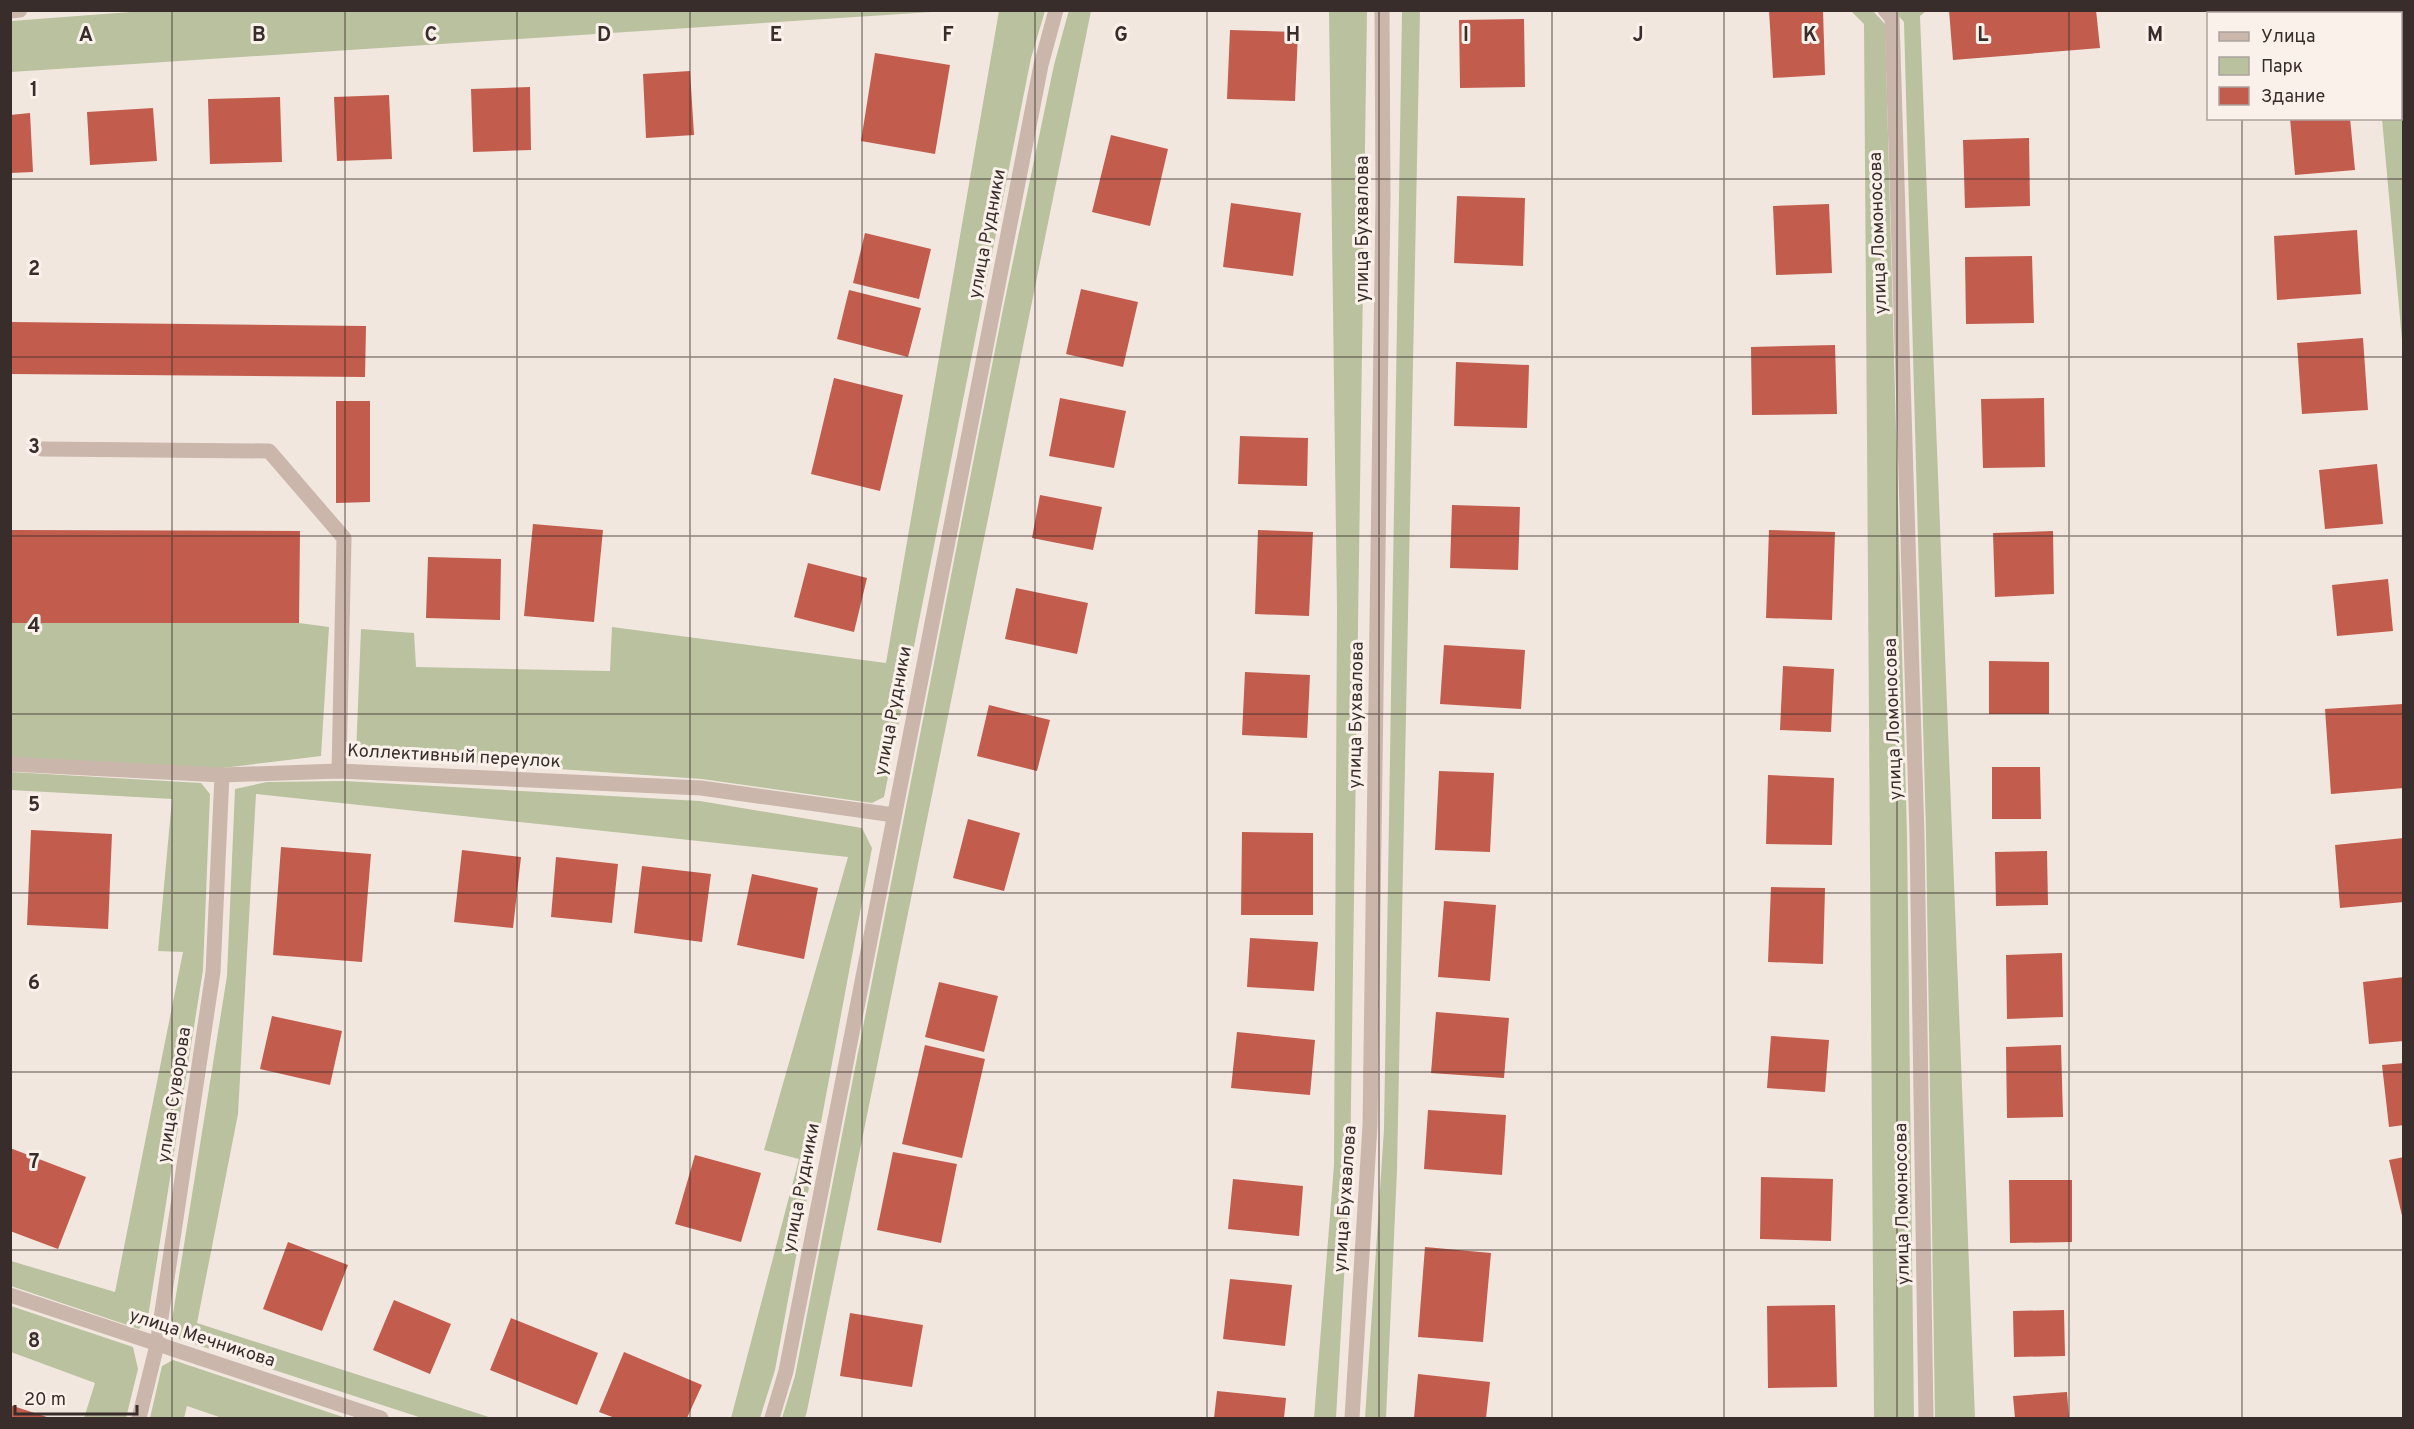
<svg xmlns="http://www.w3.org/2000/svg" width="2414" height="1429" font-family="Overpass,sans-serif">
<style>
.green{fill:#b9c19f}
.building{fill:#c25c4d}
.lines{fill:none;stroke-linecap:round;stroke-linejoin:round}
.lane{stroke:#cab6ab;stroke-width:15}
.street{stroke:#cab6ab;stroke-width:15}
.grid{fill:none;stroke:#382d2a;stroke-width:1.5;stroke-opacity:0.55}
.labels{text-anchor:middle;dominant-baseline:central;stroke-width:6;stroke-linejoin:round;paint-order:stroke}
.street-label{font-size:18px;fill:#382d2a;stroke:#faf1eb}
.grid-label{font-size:20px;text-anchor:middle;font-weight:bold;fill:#382d2a;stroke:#faf1eb;stroke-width:6;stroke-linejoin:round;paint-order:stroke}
</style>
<rect width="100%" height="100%" fill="#f2e7df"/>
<path class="green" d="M157 10H948V11L11 72V21Z
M1069 10 1091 11 807 1411 805 1418H782L795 1376 1003 309 1054 65Z
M1367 10 1350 1173 1336 1418H1314L1334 1165 1337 608 1329 11Z
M999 11H1045L1031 58 884 797 872 803 702 779 356 755 361 629 414 633 416 667 610 671 612 627 886 663Z
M1420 11 1397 1170 1386 1418H1365L1384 1129 1402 11Z
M1851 11H1873L1885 24 1907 835 1914 1418H1874L1864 24Z
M1894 11H1926L1920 16 1975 1418H1935L1926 834 1904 22Z
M2371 11H2403V351L2382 119 2400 118V14L2372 13Z
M10 508 11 622 299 623 329 627 321 756 222 768 11 758Z
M11 772 201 783 210 794 203 970 148 1317 139 1329 11 1286V1261L115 1292 183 952 158 951 172 799 11 790Z
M345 781 700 801 862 828 872 848 775 1370 760 1418H731L799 1159 764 1150 848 857 256 794 238 1114 197 1323 492 1418H422L179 1339 172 1320 227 976 235 789 267 782Z
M11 1306 133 1347 138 1369 126 1418H84L95 1383 11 1352Z
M173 1360 346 1418H222L187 1406 184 1418H150L162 1366Z"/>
<path class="building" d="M1769 10H1823L1825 75 1773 78Z
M1949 10H2096L2100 48 1953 60Z
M2273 10H2342V14H2274Z
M1524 19 1525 87 1460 88 1459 20Z
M1230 30 1298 32 1295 101 1227 99Z
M875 53 950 65 935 154 861 141Z
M690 71 694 135 646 138 643 74Z
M530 87 531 150 473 152 471 89Z
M389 95 392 159 337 161 334 97Z
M280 97 282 162 210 164 208 99Z
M153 108 157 161 90 165 87 112Z
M30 113 33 172 10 173V115Z
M2290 118H2350L2355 170 2295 175Z
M1111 135 1168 149 1150 226 1092 212Z
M2029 138 2030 206 1965 208 1963 140Z
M1457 196 1525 198 1523 266 1454 263Z
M1231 203 1301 213 1293 276 1223 267Z
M1829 204 1832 273 1776 275 1773 206Z
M2357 230 2361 294 2277 300 2274 236Z
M865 233 931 249 919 299 853 283Z
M2032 256 2034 323 1966 324 1965 257Z
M1081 289 1138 302 1123 367 1066 354Z
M849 290 921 308 908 357 837 339Z
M10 322 366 326 365 377 10 374Z
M2363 338 2368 410 2302 414 2297 343Z
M1835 345 1837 414 1752 415 1751 347Z
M1456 362 1529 365 1527 428 1454 426Z
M834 378 903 395 880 491 811 474Z
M1060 398 1126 411 1114 468 1049 456Z
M2044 398 2045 467 1983 468 1981 399Z
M336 401H370V502L336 503Z
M1240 436 1308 438 1307 486 1238 484Z
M2377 464 2383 524 2325 529 2319 470Z
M1040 495 1102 507 1093 550 1032 538Z
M1452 505 1520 507 1518 570 1450 568Z
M533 524 603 530 594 622 524 616Z
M11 530 300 531 299 623H11Z
M1258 530 1313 532 1309 616 1255 614Z
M1769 530 1835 532 1832 620 1766 618Z
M2053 531 2054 594 1995 597 1993 533Z
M428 557 501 559 500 620 426 618Z
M808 563 867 578 854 632 794 617Z
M2388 579 2393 631 2337 636 2332 585Z
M1016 588 1088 603 1077 654 1005 639Z
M1444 645 1525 650 1521 709 1440 704Z
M1989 661 2049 662V714H1989Z
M1783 666 1834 669 1831 732 1780 730Z
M1245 672 1310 675 1307 738 1242 735Z
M2403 704 2404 788 2331 794 2325 709Z
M989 705 1050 720 1037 771 977 756Z
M1992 767H2040L2041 819H1992Z
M1439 771 1494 773 1490 852 1435 850Z
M1768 775 1834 778 1832 845 1766 844Z
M968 819 1020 833 1004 891 953 878Z
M31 830 112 834 108 929 27 925Z
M1242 832 1313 833V915H1241Z
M2404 838V902L2340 908 2335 845Z
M281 847 371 854 362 962 273 955Z
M462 850 521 857 513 928 454 922Z
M2047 851 2048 905 1996 906 1995 852Z
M556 857 618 864 612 923 551 917Z
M642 866 711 874 702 942 634 933Z
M752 874 818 888 804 959 737 945Z
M1771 887 1825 888 1823 964 1768 962Z
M1444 901 1496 905 1490 981 1438 977Z
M1250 938 1318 942 1314 991 1247 987Z
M2062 953 2063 1017 2007 1019 2006 955Z
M2404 977V1041L2369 1044 2363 982Z
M939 982 998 996 984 1052 925 1037Z
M1436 1012 1509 1018 1504 1078 1431 1073Z
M272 1016 342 1031 330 1085 260 1069Z
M1237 1032 1315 1040 1310 1095 1231 1088Z
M1771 1036 1829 1040 1825 1092 1767 1088Z
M925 1045 985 1059 962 1158 902 1144Z
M2061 1045 2063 1117 2007 1118 2006 1047Z
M2404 1063V1125L2389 1127 2382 1065Z
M1428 1110 1506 1115 1502 1175 1424 1169Z
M10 1148 86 1177 58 1249 10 1231Z
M893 1152 957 1164 941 1243 877 1230Z
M695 1155 761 1173 741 1242 675 1224Z
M2404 1157V1220H2403L2389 1160Z
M1761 1177 1833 1179 1831 1241 1760 1239Z
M1233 1179 1303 1186 1299 1236 1228 1229Z
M2009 1180H2072V1242L2010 1243Z
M288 1242 348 1265 322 1331 263 1309Z
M1425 1247 1491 1253 1483 1342 1418 1337Z
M1230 1279 1292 1285 1285 1346 1223 1339Z
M394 1300 451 1324 430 1374 373 1350Z
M1835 1305 1837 1387 1768 1388 1767 1306Z
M2064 1310 2065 1356 2014 1357 2013 1311Z
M850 1313 923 1325 912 1387 840 1376Z
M511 1318 598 1353 577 1405 490 1370Z
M624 1352 702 1385 687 1418H615L599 1412Z
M1418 1374 1490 1382 1486 1418H1414Z
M1217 1391 1286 1398 1284 1418H1214Z
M2067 1392 2069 1418H2015L2013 1396Z
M10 1405 50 1418H10Z"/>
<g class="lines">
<path class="lane" d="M42 449 269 451 344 538 339 771"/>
<path class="street" d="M1885 10 1892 18 1917 835 1926 1418
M10 11 20 10
M10 764 222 775 339 771 701 788 894 815
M10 1295 381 1418
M139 1418 157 1345 213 972 222 775
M772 1418 786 1371 1041 65 1056 10
M1352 1418 1370 1125 1383 197 1382 10"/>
</g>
<path class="grid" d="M172 10V1418M345 10V1418M517 10V1418M690 10V1418M862 10V1418M1035 10V1418M1207 10V1418M1379 10V1418M1552 10V1418M1724 10V1418M1897 10V1418M2069 10V1418M2242 10V14M2242 118V1418M10 179H2404M10 357H2404M10 536H2404M10 714H2404M10 893H2404M10 1072H2404M10 1250H2404"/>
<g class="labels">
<g class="street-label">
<text transform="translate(1363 229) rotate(-90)">улица Бухвалова</text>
<text transform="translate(1879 233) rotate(-92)">улица Ломоносова</text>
<text transform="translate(988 234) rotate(-79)">улица Рудники</text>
<text transform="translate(894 711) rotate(-79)">улица Рудники</text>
<text transform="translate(1357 715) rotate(-89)">улица Бухвалова</text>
<text transform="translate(1894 719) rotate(-92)">улица Ломоносова</text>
<text transform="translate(454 757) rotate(3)">Коллективный переулок</text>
<text transform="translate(175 1095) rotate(-81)">улица Суворова</text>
<text transform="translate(802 1188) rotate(-79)">улица Рудники</text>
<text transform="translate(1346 1199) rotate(-86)">улица Бухвалова</text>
<text transform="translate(1903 1204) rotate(-91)">улица Ломоносова</text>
<text transform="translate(202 1339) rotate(18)">улица Мечникова</text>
</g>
</g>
<g class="grid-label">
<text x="86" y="41">A</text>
<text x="259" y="41">B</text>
<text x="431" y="41">C</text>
<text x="604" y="41">D</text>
<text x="776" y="41">E</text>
<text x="948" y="41">F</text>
<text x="1121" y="41">G</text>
<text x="1293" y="41">H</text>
<text x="1466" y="41">I</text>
<text x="1638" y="41">J</text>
<text x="1810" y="41">K</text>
<text x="1983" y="41">L</text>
<text x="2155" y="41">M</text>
<text x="34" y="96">1</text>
<text x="34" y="275">2</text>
<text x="34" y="453">3</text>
<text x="34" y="632">4</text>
<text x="34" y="811">5</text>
<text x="34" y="989">6</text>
<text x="34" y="1168">7</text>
<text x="34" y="1347">8</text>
</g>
<rect width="2414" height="1429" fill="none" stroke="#382d2a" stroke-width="24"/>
<rect x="2207" y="12" width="195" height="108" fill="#faf1eb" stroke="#aca39e" stroke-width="1.5"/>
<rect x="2219" y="32" width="30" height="9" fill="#cab6ab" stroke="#aca39e" stroke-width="1.5"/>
<text x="2261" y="42" font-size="18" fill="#382d2a">Улица</text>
<rect x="2219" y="57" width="30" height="18" fill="#b9c19f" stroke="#aca39e" stroke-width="1.5"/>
<text x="2261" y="72" font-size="18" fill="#382d2a">Парк</text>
<rect x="2219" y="87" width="30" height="18" fill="#c25c4d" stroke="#aca39e" stroke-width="1.5"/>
<text x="2261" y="102" font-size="18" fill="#382d2a">Здание</text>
<path d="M15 1405v9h122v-9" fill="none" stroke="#382d2a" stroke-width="3"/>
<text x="24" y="1405" font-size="18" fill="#382d2a" stroke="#faf1eb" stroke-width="4.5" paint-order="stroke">20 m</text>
</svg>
